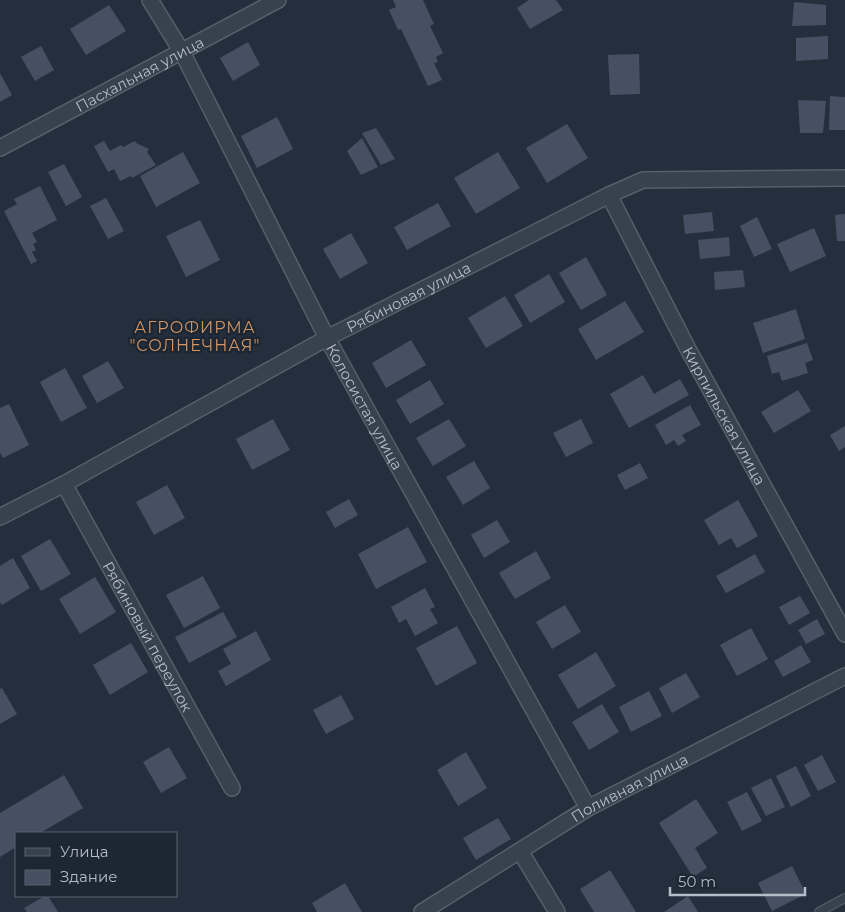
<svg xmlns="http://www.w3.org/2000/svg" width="845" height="912" font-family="Montserrat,sans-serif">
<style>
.building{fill:#455162}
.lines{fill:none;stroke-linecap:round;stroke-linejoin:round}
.service-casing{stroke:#565f6c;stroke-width:10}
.minor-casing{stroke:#565f6c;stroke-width:18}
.service{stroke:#38414e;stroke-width:8}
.minor{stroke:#38414e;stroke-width:15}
.labels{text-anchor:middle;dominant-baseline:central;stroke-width:5;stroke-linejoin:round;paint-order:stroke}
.street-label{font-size:15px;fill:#b4bcc9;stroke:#1d2633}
.neighbourhood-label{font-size:16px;letter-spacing:1px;fill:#d59563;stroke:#1d2633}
</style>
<rect width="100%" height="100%" fill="#242f3e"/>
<path class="building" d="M393 0H423L434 24 430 26 443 53 436 57 438 62 434 63 442 80 428 86 401 29 398 30 389 10 396 7Z
M529 0H556L563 10 530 29 517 8Z
M794 2 826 5V25L792 26Z
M109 5 126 31 86 55 70 29Z
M828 36V59L796 61V38Z
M248 42 260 65 233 81 220 58Z
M41 46 54 70 35 81 21 57Z
M639 54 640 94 610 95 608 55Z
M0 73 12 95 0 102Z
M830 96 845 97V130H829Z
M798 100 826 101 823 133H800Z
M277 117 293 149 257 168 241 136Z
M567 124 588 158 547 183 526 148Z
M376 128 395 159 381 165 362 133Z
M362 138 378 167 361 175 347 151Z
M104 141 110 151 121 145 123 147 135 141 136 143 149 149 147 152 156 165 132 178 131 176 120 181 114 169 108 172 94 146Z
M183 152 200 183 156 207 140 176Z
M498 152 520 188 476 214 454 178Z
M64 164 82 197 66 206 48 172Z
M40 186 57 220 32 233 37 242 33 244 36 250 32 252 37 261 31 264 4 211 17 204 14 199Z
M106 198 124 231 108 239 90 206Z
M438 203 451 226 407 250 394 227Z
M712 212 714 231 685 234 683 215Z
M845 214V241H837L835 215Z
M757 217 772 249 754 257 740 226Z
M200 220 220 260 186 277 166 236Z
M814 228 826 256 790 272 777 244Z
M351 233 368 263 340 279 323 249Z
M729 237 730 256 700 259 698 240Z
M586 257 607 295 581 310 559 273Z
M743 270 745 287 715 290 714 272Z
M549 274 565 302 530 323 514 295Z
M505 296 523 326 486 348 468 318Z
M625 301 644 332 596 360 578 329Z
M796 309 805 339 763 353 753 323Z
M411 340 426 365 386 388 372 363Z
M807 343 813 360 805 363 808 373 782 381 779 372 772 374 767 356Z
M108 361 124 388 97 403 82 376Z
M65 368 87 408 61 422 40 382Z
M643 375 654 394 680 379 689 395 629 428 610 394Z
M430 380 444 404 410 424 396 400Z
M798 390 811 411 774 433 761 412Z
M9 404 29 445 3 458 0 453V408Z
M690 405 701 425 682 435 686 441 678 446 674 440 666 445 655 425Z
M273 419 290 450 252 470 236 439Z
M449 419 466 446 433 466 416 438Z
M581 419 593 443 566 457 553 433Z
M845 426V447L839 451 830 435Z
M474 461 490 488 463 505 446 477Z
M640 463 648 478 625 490 617 475Z
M167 485 185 518 154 535 136 502Z
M349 499 358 515 335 528 326 512Z
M738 500 758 536 737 548 731 538 719 545 704 520Z
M497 520 510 542 484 558 471 535Z
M408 527 427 562 376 589 358 554Z
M50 539 71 574 41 591 21 556Z
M536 551 551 578 515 599 499 573Z
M755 554 765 572 726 593 716 576Z
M13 558 30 588 2 605 0 602V566Z
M203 576 220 608 184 628 166 595Z
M95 577 116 612 80 634 59 599Z
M425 588 435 607 430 609 438 623 415 636 406 619 399 623 391 607Z
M800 596 810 613 789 625 779 607Z
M565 605 581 632 552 649 536 622Z
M223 612 237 637 189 663 175 637Z
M817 619 825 634 806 644 798 630Z
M457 626 477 663 436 686 416 648Z
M751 628 768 659 737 676 720 645Z
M256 631 271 660 226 686 218 671 231 664 223 649Z
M131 643 148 672 110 695 93 665Z
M801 645 811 662 783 677 774 661Z
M596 652 616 686 578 709 558 675Z
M686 673 700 697 672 713 659 688Z
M2 688 17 714 0 724V689Z
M649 691 662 716 631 732 619 707Z
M341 695 354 719 326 734 313 710Z
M602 704 619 732 589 750 572 722Z
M169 747 187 778 161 793 143 762Z
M466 752 487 788 458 806 437 770Z
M822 755 836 782 818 791 804 765Z
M796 766 811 796 791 807 776 776Z
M64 775 83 808 40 833H16V847L0 857V813Z
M771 778 785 807 766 816 751 788Z
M747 792 762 821 742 831 727 802Z
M696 799 718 833 695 848 707 868 693 877 659 823Z
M498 818 511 839 476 860 463 838Z
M792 866 806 894 772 911 758 883Z
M610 870 636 912H594L580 889Z
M345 883 362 912H317L312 903Z
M45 896H48L58 912H27L24 908Z
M688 896 698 912H664Z"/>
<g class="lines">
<defs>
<path id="service" d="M819 912 845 898"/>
<g id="minor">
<path id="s1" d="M150 0 182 52 327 338 588 808"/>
<path id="s2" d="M0 148 278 0"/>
<path id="s3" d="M609 195 688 349 845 634"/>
<path id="s4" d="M64 484 232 788"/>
<path id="s5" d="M0 517 64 484 327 338 609 195 643 180 845 178"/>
<path d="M520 851 557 912"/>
<path id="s6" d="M422 912 588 808 845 676"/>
</g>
</defs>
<use href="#service" class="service-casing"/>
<use href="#minor" class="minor-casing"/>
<use href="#service" class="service"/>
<use href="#minor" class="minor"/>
</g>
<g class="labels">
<g class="street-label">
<text stroke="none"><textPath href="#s2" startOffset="158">Пасхальная улица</textPath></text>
<text stroke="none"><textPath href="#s5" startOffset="464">Рябиновая улица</textPath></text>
<text stroke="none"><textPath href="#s1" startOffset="460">Колосистая улица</textPath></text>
<text stroke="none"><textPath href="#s3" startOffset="249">Кирпильская улица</textPath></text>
<text stroke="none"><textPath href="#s4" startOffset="174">Рябиновый переулок</textPath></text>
<text stroke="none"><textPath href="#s6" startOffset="242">Поливная улица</textPath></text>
</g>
<g class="neighbourhood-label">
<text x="195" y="327">АГРОФИРМА<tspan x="195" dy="18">"СОЛНЕЧНАЯ"</tspan></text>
</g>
</g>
<rect x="15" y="832" width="162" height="65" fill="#1d2633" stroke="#59626f"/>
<rect x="25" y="848" width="25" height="8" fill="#38414e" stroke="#59626f"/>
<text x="60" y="857" font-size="15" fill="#b4bcc9">Улица</text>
<rect x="25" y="870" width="25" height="15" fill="#455162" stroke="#59626f"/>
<text x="60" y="882" font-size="15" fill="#b4bcc9">Здание</text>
<path d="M670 887v8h135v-8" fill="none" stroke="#b4bcc9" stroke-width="2.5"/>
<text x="678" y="887" font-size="15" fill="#b4bcc9" stroke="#1d2633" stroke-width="4" paint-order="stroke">50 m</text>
</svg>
